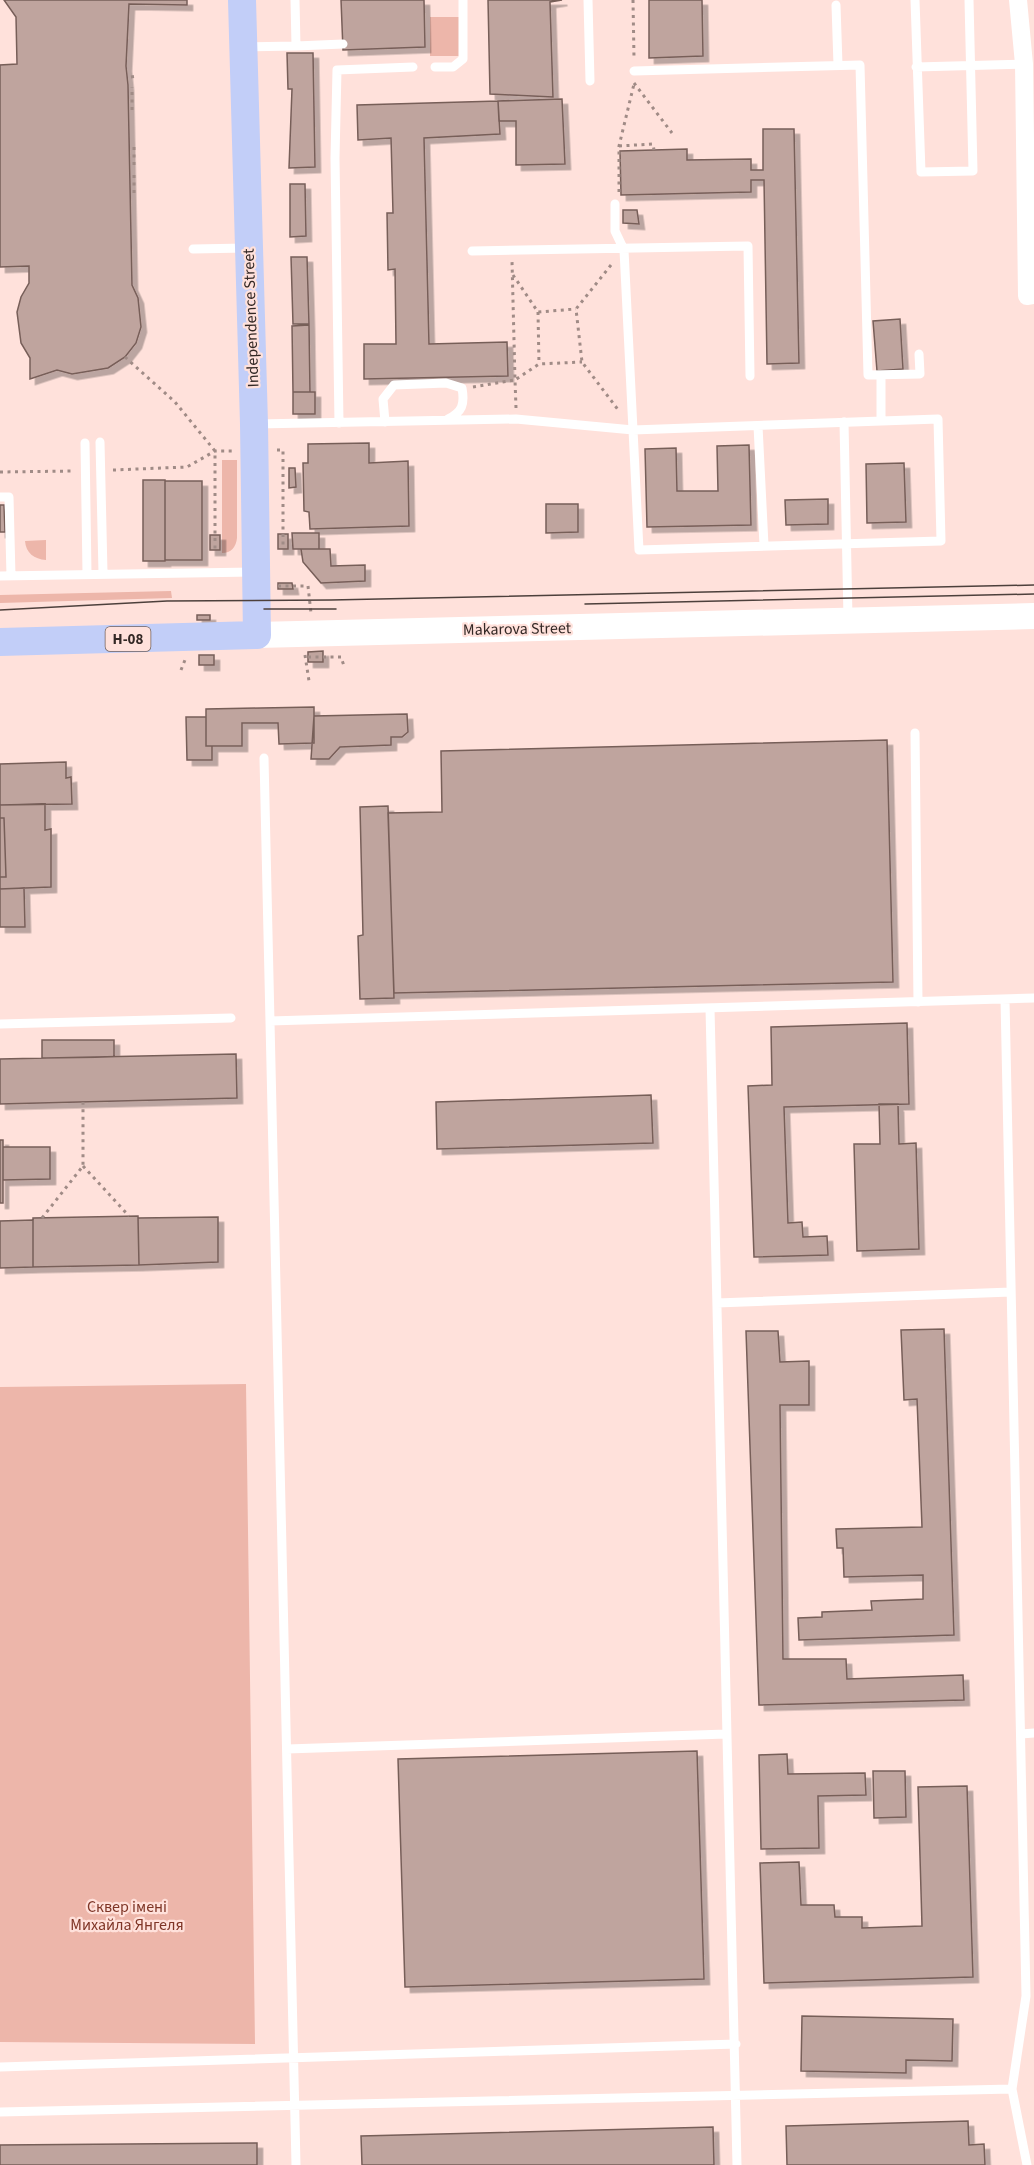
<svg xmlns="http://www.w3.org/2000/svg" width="1034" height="2165" font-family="'Source Sans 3',sans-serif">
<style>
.green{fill:#edb6aa}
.building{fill:#bfa49e;stroke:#775e59;stroke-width:1.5;filter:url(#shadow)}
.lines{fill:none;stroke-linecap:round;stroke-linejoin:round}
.path{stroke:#a08b86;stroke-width:3;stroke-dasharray:3 4.5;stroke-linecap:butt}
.service{stroke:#fff;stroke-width:9}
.minor{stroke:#fff;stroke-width:18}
.secondary{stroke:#fff;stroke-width:26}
.primary{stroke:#c2cef8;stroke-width:28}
.tram{stroke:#4d403c;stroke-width:1.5}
.labels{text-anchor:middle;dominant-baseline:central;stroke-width:4.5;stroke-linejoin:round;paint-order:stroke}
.shield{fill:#ffe1db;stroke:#70605c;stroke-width:1.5}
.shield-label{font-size:15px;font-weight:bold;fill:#332825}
.street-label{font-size:16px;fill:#332825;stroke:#ffe1db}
.park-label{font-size:16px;fill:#7f3526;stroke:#ffe1db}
</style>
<defs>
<filter id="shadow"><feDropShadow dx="5.5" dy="5.5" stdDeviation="0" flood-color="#0004"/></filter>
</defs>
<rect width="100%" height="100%" fill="#ffe1db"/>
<path class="green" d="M430 17H461V56H430Z
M222 460H237V538C236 547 231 553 222 553Z
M46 540V560C34 559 26 553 25 541Z
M171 591 172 598 0 603V595Z
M246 1384 255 2044 0 2042V1387Z"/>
<path class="building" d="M4 0H187V5L129 4 126 66 128 85 132 285 138 298 141 327 136 343 125 357 108 368 72 374 57 370 30 379V358L21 343 17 312 21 297 29 283V266L0 267V65L17 64 16 17Z
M341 0H424L425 47 343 50Z
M488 0H562L550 2 553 97 490 94Z
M649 0H702L703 56 649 58Z
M287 53H313L315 167 289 168 292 89H288Z
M562 99 565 164 516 165V121H499L498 101Z
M498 101 500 134 424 138 429 344 507 342 508 376 364 379V344H396L395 269 388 270 387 213H393L391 138 358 140 357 105Z
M763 129H794L799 363 767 364 764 180H751V192L621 195 620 151 687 149V160L751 159V170H763Z
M290 184H305L306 236 290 237Z
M623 210H637L639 224 623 223Z
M291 257H307L309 324H293Z
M900 319 903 369 877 371 873 321Z
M309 325 310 392H293L292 326Z
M293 392H315V414H293Z
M369 443V463L408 461 409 526 310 529 309 512 304 511 303 463H308V444Z
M749 445 751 525 647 527 645 449 676 448 677 491H718L717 446Z
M904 463 906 522 867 523 866 464Z
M289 468H295L296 487 289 488Z
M143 480H165V561H143Z
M165 481H202V560H165Z
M828 499V524L786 525 785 500Z
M546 504H578V532L546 533Z
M0 505H4L5 532H0Z
M292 533H319V549H293Z
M278 534H288V549H278Z
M210 535H220V550H210Z
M301 549H330L331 566 365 565V581L321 583 303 562Z
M278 583H292L293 589H278Z
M197 615H210V620H197Z
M323 651V662H308V652Z
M199 655H214V665H199Z
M314 707V743L279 744 278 723H242V746H206V709Z
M407 714 408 732 402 737H391V745L340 747 329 759H311L314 716Z
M186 717H206V746H212V760H187Z
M887 740 893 982 394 993 388 813 442 812 441 751Z
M66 762V778L71 777 72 804 0 805V764Z
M45 804V830L51 829V887L0 889V877H6L4 818H0V805Z
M388 806 394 998 360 999 358 936 363 935 360 807Z
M0 818H4L6 877H0Z
M24 888 25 927H0V889Z
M907 1023 909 1104 784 1107 788 1223 802 1222 803 1237 827 1236 828 1255 754 1257 748 1086 772 1085 771 1027Z
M42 1040H114V1057L42 1058Z
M236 1054 237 1098 0 1104V1059Z
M651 1095 653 1143 437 1149 436 1102Z
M879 1104H898L899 1144 916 1143 919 1249 857 1251 854 1144H880Z
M0 1140H3V1203H0Z
M3 1147H50V1179L3 1180Z
M138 1216 139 1265 33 1267V1218Z
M218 1217V1262L139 1265 138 1218Z
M33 1220V1267L0 1268V1221Z
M944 1329 954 1635 799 1640 798 1618 822 1617V1612L872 1610 871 1601 923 1599V1575L844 1577 843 1548H837L836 1529 922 1527 917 1399 904 1400 901 1330Z
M746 1331H778L780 1362 809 1361V1405H780L783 1659H846L847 1679 963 1675 964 1700 759 1705Z
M697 1751 704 1979 405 1987 398 1759Z
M787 1754 788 1774 865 1773 866 1795 818 1796 819 1848 761 1849 759 1755Z
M873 1771H905L906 1817 874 1818Z
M967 1786 973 1977 764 1983 760 1863 799 1862 801 1905H834L835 1917H862V1928L922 1926 918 1787Z
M802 2016 953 2019 952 2061 906 2060V2073L801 2071Z
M968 2121 969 2145 984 2144 985 2165H787L786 2126Z
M713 2127 714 2165H362L361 2136Z
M257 2143V2165H0V2145Z"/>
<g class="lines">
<path class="path" d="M633 0 634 58
M131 77 138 76
M634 83 672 133
M132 110V87
M619 146 653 144 654 150
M134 147V165
M134 175V193
M619 192V146L634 84
M611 265 576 309 582 362 619 411
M513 275 538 312 576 309
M538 312 539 364
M125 357 175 402 215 451V550
M473 387 515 380 512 261
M516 408 515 380 539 364 582 362
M277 450H283V549
M113 470 187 467 215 451H234
M0 472 73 471
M278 586H308L311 613
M305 655 309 681
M308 657H341L344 666
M181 670 185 660H188
M83 1166 129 1216
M42 1218 83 1166V1102"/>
<path class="service" d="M588 0 590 81
M915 0 921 172 973 171 969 0
M836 5 838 65
M296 46 343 44
M246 47 296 46 295 0
M435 67H453L463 59V0
M916 67 1024 64
M634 71 860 65 868 375 920 374 919 354
M193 249 246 248
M472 251 748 246 750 376
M881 375V421
M385 422 383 399 394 385 446 383 462 388C465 405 462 412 448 419
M844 422 848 618
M339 423 335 158 337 70 413 67
M257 424 516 419 633 430 938 419 941 541 639 550 624 250 615 231V204
M758 426 764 545
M100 442 103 573
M85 443 87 573
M0 497H9L11 576
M0 576 253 572
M915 733 918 1002
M264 758 296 2165
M1005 999 1026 1996 1012 2089 1027 2165
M710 1008 737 2165
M270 1021 1034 998
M0 1024 231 1018
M717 1303 1011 1292
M1021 1734 1034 1733
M287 1749 726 1734
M0 2067 736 2044
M0 2112 1012 2089"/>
<path class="minor" d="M1018 0 1024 64 1027 296 1034 295"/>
<path class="secondary" d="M257 635 1034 616"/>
<path class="primary" d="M0 642 257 635 254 424 242 0"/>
<path class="tram" d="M585 604 1034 594
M264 609H336
M0 610 167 601 331 600 1034 585"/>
</g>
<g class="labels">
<rect class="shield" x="105.5" y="627" width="45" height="24" rx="4.5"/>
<g class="shield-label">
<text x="128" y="639">Н-08</text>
</g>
<g class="street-label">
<text transform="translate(251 318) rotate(-92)">Independence Street</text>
<text transform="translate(517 629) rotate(-1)">Makarova Street</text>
</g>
<g class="park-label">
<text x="127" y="1907">Сквер імені<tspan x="127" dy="18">Михайла Янгеля</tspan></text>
</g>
</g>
</svg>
